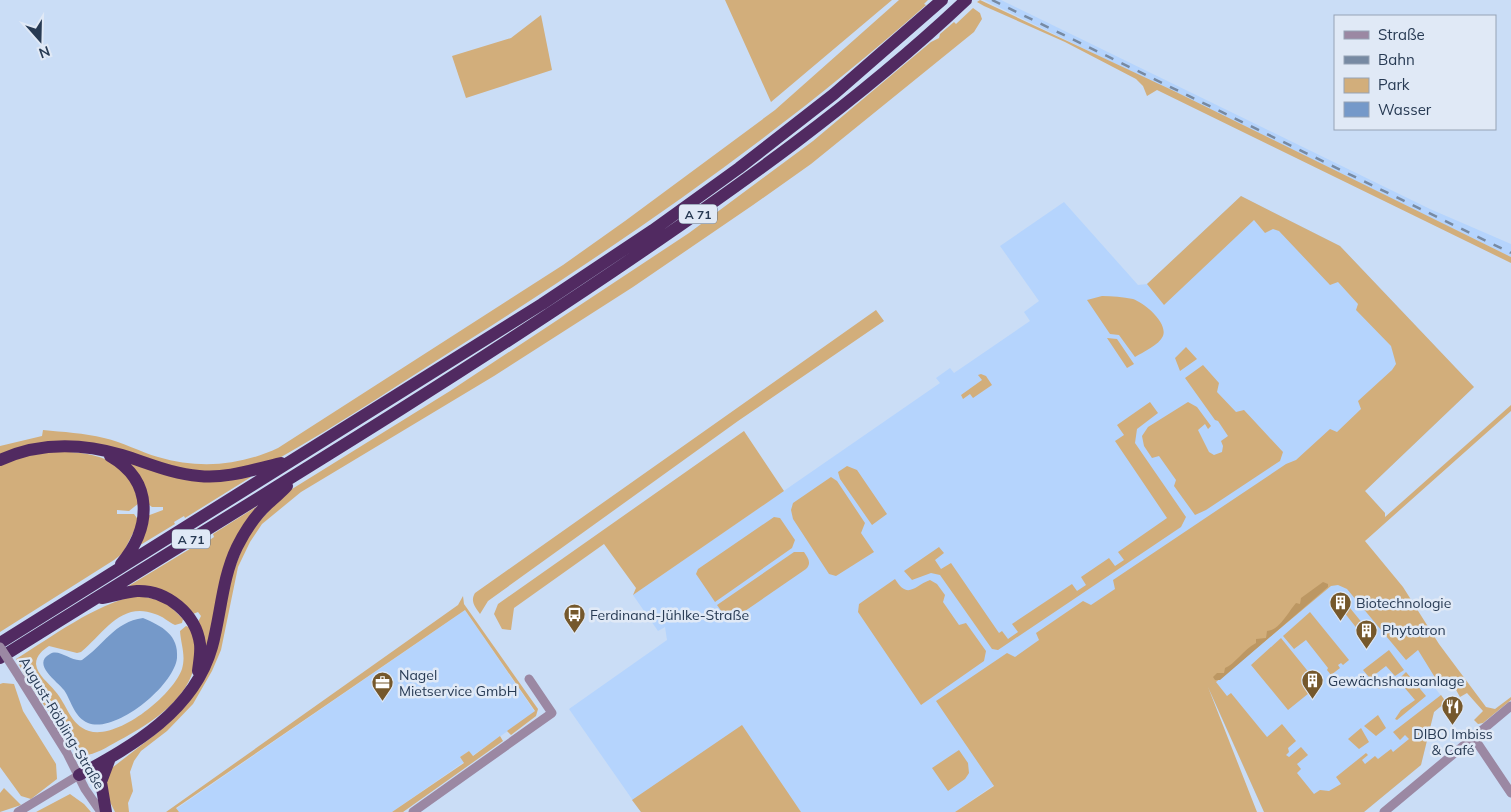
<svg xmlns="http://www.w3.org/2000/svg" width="1511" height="812" font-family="Mulish,sans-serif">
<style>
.built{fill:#b5d4fd}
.green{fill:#d2ae7b}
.forest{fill:#bc9763}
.water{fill:#7599c9}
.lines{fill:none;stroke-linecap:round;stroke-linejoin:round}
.minor{stroke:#9b88a3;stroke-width:9}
.highway{stroke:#512a61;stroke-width:12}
.rail{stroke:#778aa3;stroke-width:2.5;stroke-dasharray:9 9;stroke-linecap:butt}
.minor-bridge{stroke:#9b88a3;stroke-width:9}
.labels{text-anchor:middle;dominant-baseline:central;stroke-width:5;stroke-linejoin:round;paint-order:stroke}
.shield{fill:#e0e9f6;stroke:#5e6e84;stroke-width:1}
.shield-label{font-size:12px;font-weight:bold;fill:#273a53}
.poi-label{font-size:14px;fill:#273a53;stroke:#e0e9f6;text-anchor:start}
.street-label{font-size:14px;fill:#273a53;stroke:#e0e9f6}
</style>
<rect width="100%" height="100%" fill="#caddf6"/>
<path class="built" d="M984 0H1001L1430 209 1511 244V257Z
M1241 196 1340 246 1474 387 1365 491 1385 513 955 812H801L795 804 641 812 569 709 667 640 665 627 658 631 633 595 940 383 936 378 950 368 954 373 1030 321 1024 312 1039 301 1000 246 1064 202 1138 285 1147 284Z
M1356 553 1441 683 1435 688 1446 702 1434 712 1421 765 1364 812H1264L1199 668Z
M465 610 535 712 472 756 469 751 460 757 464 762 392 812H179L176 809Z"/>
<path class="green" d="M725 0H892L771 102Z
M899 0H928L924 4 926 5C785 130 631 237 472 338 407 379 343 422 276 460L237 472H190L118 450 0 454V446L42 436 43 430C63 432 84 433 104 438 123 442 140 452 158 457 199 469 239 466 278 448L563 265 625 221 775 110Z
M980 0 1174 91 1511 257V263L1157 90 1147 96 1143 86 1136 79 1065 42 984 6 977 2Z
M973 8 980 13 982 19 974 32 811 164 753 205 633 287 494 376 301 492 262 524 250 542 238 567 221 650 212 671 193 704 167 731 141 751 134 761 130 772 133 791 128 803 129 812H115L105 792 108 771 157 733 191 699 231 577 248 534 284 494 450 391 689 233 813 141 931 42 939 38 940 34 954 22 956 24Z
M541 15 552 70 466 98 452 56 511 38Z
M1241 196 1340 246 1474 387 1365 491 1385 513V517L1511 405V411L1365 541 1403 587 1439 644 1486 707 1495 709 1511 697V700L1483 723 1478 724 1474 720 1483 711 1467 693 1460 697 1450 679 1439 684 1418 650 1406 660 1347 589 1338 585 1331 586 1216 682 1227 696 1231 693 1267 737 1282 724 1296 741 1288 748 1289 752 1286 755 1289 757 1301 747 1308 755 1297 764 1301 769 1297 773 1314 794 1320 790 1329 791 1341 784 1336 777 1366 753 1368 755 1362 760 1365 764 1375 756 1378 759 1391 749 1393 752 1409 739 1405 735 1400 740 1393 732 1441 695 1446 702 1434 712 1421 765 1364 812H1264L1208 687 1257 812H955L994 786 936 701 1007 653 1015 657 1039 640 1036 633 1083 601 1091 605 1115 589 1113 580 1286 464 1296 460 1330 429 1337 432 1361 409 1358 401 1392 370 1396 364 1391 346 1356 310 1358 304 1338 282 1330 285 1279 231 1273 229 1265 233 1254 220 1164 305 1147 284Z
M1102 296C1112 296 1123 297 1133 299 1144 303 1168 322 1163 336 1159 345 1143 352 1135 357L1119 335 1110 334 1087 300Z
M876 310 884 321 738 421 488 601 480 614C475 607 470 601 475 593Z
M1107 338 1117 339 1134 364 1127 368Z
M1186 347 1197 359 1180 371 1175 358Z
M1203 365 1219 383 1217 392 1236 412 1244 410 1283 452 1280 461 1206 510 1195 515 1174 486 1176 480 1159 456 1152 458 1144 446 1142 436 1148 427 1188 402 1197 407 1211 426 1208 429 1205 424 1198 430 1209 452 1214 455 1222 452 1223 446 1221 441 1228 436 1218 421 1215 420 1185 378Z
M981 374 986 376 992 385 973 398 970 394 963 399 961 395 982 380 978 375Z
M1150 402 1158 413 1137 429 1135 443 1186 517 1181 527 998 650 992 649 940 575 931 573 912 580 904 571 939 547 944 553 935 560 941 569 951 563 999 633 1002 631 1008 639 1018 632 1012 624 1072 584 1077 591 1086 585 1081 577 1109 558 1115 566 1124 560 1118 552 1167 518 1115 441 1124 435 1117 425Z
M744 431 784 491 633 595 636 588 604 544 514 608 511 630 502 629 494 614 498 604Z
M58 451C85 453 110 454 129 477 134 484 136 496 139 503L129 511 117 510V514H134L139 521 123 553 114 560 0 632V465L20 457Z
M125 460 162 474 251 477 185 518 184 516 174 522 175 524 137 547 147 516 163 510V507H152L148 504Z
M847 466 857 470 887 514 872 525 840 479 838 472Z
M831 477 837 481 865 523 861 533 874 552 836 576 829 574 793 519 791 510 793 503Z
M259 505 248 521 206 653 198 622 201 616 198 612 193 614 127 587 203 541 205 543 214 537 213 534Z
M774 517 780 518 795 540 792 548 715 602 696 574 698 569Z
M794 552H804C808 558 812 563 806 569L729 622 717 605Z
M895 579C908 600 914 586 930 580L937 584 945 595 943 602 959 625 966 623 986 651 984 661 921 705 858 612 859 604Z
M137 595 166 602 183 619 182 623 175 625C168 622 163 616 155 614 121 601 104 633 81 652L77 653 49 646C43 650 36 655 36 664 37 675 49 683 55 691 67 704 70 725 89 731 118 740 173 695 182 669 186 655 181 645 180 631L186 626 191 628C212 684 160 719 118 741 107 747 94 756 82 755L73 743 69 742 27 680 37 675 36 673 26 678 16 659C55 635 92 606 137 595Z
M1337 595 1341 597 1368 630 1365 633 1368 638 1366 640 1332 597Z
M463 596 464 604 538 709 536 716 511 735 507 731 535 711 465 610 176 808 179 812H166L458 605Z
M1310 612 1349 660 1343 665 1341 663 1338 665 1340 668 1331 675 1327 670 1328 668 1306 640 1294 649 1283 636Z
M1281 638 1319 685 1288 710 1251 665Z
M1389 650 1404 670 1395 676 1386 666 1373 676 1382 687 1379 689 1363 670Z
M1406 672 1426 696 1397 720 1395 719 1401 710 1415 700 1398 680Z
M3 683 14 684 23 711 56 764 57 779 31 799 21 796 0 767V684Z
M1378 715 1386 728 1376 736 1364 726Z
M742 725 801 812H641L632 800Z
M1361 728 1369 742 1359 749 1348 739Z
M500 736 503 741 403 812H392L464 763 460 757 469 751 473 756Z
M959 750 968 763 969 773 965 779 948 791 932 768Z
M4 788 21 805 0 812V793Z
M70 794 84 804 91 812H36Z"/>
<path class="forest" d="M1323 582 1328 584V587L1220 680H1215L1213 677 1217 673H1224L1225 668C1234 665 1244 649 1256 643V639L1266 638 1267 631C1280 630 1288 612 1296 603L1300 604 1301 598Z"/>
<path class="water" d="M143 618C162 626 179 635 177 658 174 686 115 734 88 723 74 717 72 702 64 690 58 682 31 664 50 654 59 648 71 662 82 660 104 645 114 622 143 618Z"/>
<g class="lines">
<path class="minor" d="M20 678 67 753 85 789 101 812
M1474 738 1511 793
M18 812 79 775
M413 812 552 713 529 679
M1384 812 1511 706"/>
<path class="highway" d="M110 456C155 482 151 528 121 564
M0 460C40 442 81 443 122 455 148 463 172 474 199 476 228 479 254 469 281 463
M102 598C114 596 125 592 137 591 167 590 196 614 200 644 201 653 199 662 198 671
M0 643 542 304 653 230 739 168 834 94 942 0
M0 658C204 530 412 407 612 272 735 189 858 102 966 0
M79 775C134 745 194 711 212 647 221 614 222 578 237 547 245 531 256 514 270 502 276 496 282 492 287 486
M106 812 101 782 110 758"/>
<path class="rail" d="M992 0 1511 253"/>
<path class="minor-bridge" d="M0 647 20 678"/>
</g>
<defs>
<symbol id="building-pin" viewBox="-11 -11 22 30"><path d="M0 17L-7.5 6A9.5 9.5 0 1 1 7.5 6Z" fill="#75582c" stroke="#e0e9f6"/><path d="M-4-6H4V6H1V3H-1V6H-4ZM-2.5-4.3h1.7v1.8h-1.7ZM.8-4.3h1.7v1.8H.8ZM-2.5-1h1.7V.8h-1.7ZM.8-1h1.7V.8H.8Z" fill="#fff"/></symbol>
<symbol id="bus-pin" viewBox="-11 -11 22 30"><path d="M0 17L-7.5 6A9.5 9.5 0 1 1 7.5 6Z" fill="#75582c" stroke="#e0e9f6"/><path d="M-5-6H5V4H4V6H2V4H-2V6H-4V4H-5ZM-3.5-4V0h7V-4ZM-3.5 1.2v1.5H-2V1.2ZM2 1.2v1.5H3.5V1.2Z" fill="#fff"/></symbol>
<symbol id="office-pin" viewBox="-11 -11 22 30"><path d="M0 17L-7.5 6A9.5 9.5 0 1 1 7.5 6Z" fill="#75582c" stroke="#e0e9f6"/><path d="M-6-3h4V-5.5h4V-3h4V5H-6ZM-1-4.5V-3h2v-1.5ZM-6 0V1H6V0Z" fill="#fff"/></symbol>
<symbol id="restaurant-pin" viewBox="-11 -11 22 30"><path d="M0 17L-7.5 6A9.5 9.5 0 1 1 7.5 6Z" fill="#75582c" stroke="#e0e9f6"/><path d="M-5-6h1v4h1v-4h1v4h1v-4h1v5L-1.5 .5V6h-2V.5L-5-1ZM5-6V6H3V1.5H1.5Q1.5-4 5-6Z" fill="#fff"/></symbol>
</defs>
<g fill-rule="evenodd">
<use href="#building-pin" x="1328" y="590" width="25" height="34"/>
<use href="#bus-pin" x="562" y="602" width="25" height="34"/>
<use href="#building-pin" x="1354" y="618" width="25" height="34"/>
<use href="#building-pin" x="1300" y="668" width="25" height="34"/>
<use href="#office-pin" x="370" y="670" width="25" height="34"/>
<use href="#restaurant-pin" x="1440" y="694" width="25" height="34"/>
</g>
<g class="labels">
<g class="shield">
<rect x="679" y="204.5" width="38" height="19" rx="4"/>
<rect x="172" y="529.5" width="38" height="19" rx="4"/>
</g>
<g class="shield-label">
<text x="698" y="214">A 71</text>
<text x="191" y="539">A 71</text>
</g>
<g class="poi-label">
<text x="1356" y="603">Biotechnologie</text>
<text x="590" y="615">Ferdinand-Jühlke-Straße</text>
<text x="1382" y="630">Phytotron</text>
<text x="399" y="675">Nagel<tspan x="399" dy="16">Mietservice GmbH</tspan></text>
<text x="1328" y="681">Gewächshausanlage</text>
<text x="1453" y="734" text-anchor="middle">DIBO Imbiss<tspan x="1453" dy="16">&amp; Café</tspan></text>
</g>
<g class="street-label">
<text transform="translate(62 723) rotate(59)">August-Röbling-Straße</text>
</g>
</g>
<rect x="1334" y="15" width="162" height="115" fill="#e0e9f6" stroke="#96a3b5"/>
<rect x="1344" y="31" width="25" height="8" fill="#9b88a3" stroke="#96a3b5"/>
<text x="1378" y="40" font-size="15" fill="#273a53">Straße</text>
<rect x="1344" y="56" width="25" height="8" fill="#778aa3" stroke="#96a3b5"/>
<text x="1378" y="65" font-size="15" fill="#273a53">Bahn</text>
<rect x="1344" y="78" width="25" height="15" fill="#d2ae7b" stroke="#96a3b5"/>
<text x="1378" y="90" font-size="15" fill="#273a53">Park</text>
<rect x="1344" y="102" width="25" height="15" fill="#7599c9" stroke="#96a3b5"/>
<text x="1378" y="115" font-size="15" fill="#273a53">Wasser</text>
<g transform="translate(40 40) rotate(160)" stroke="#e0e9f6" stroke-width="4" paint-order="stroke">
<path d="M0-4L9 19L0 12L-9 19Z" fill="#273a53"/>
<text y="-8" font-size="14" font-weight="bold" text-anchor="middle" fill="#273a53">N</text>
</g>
</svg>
